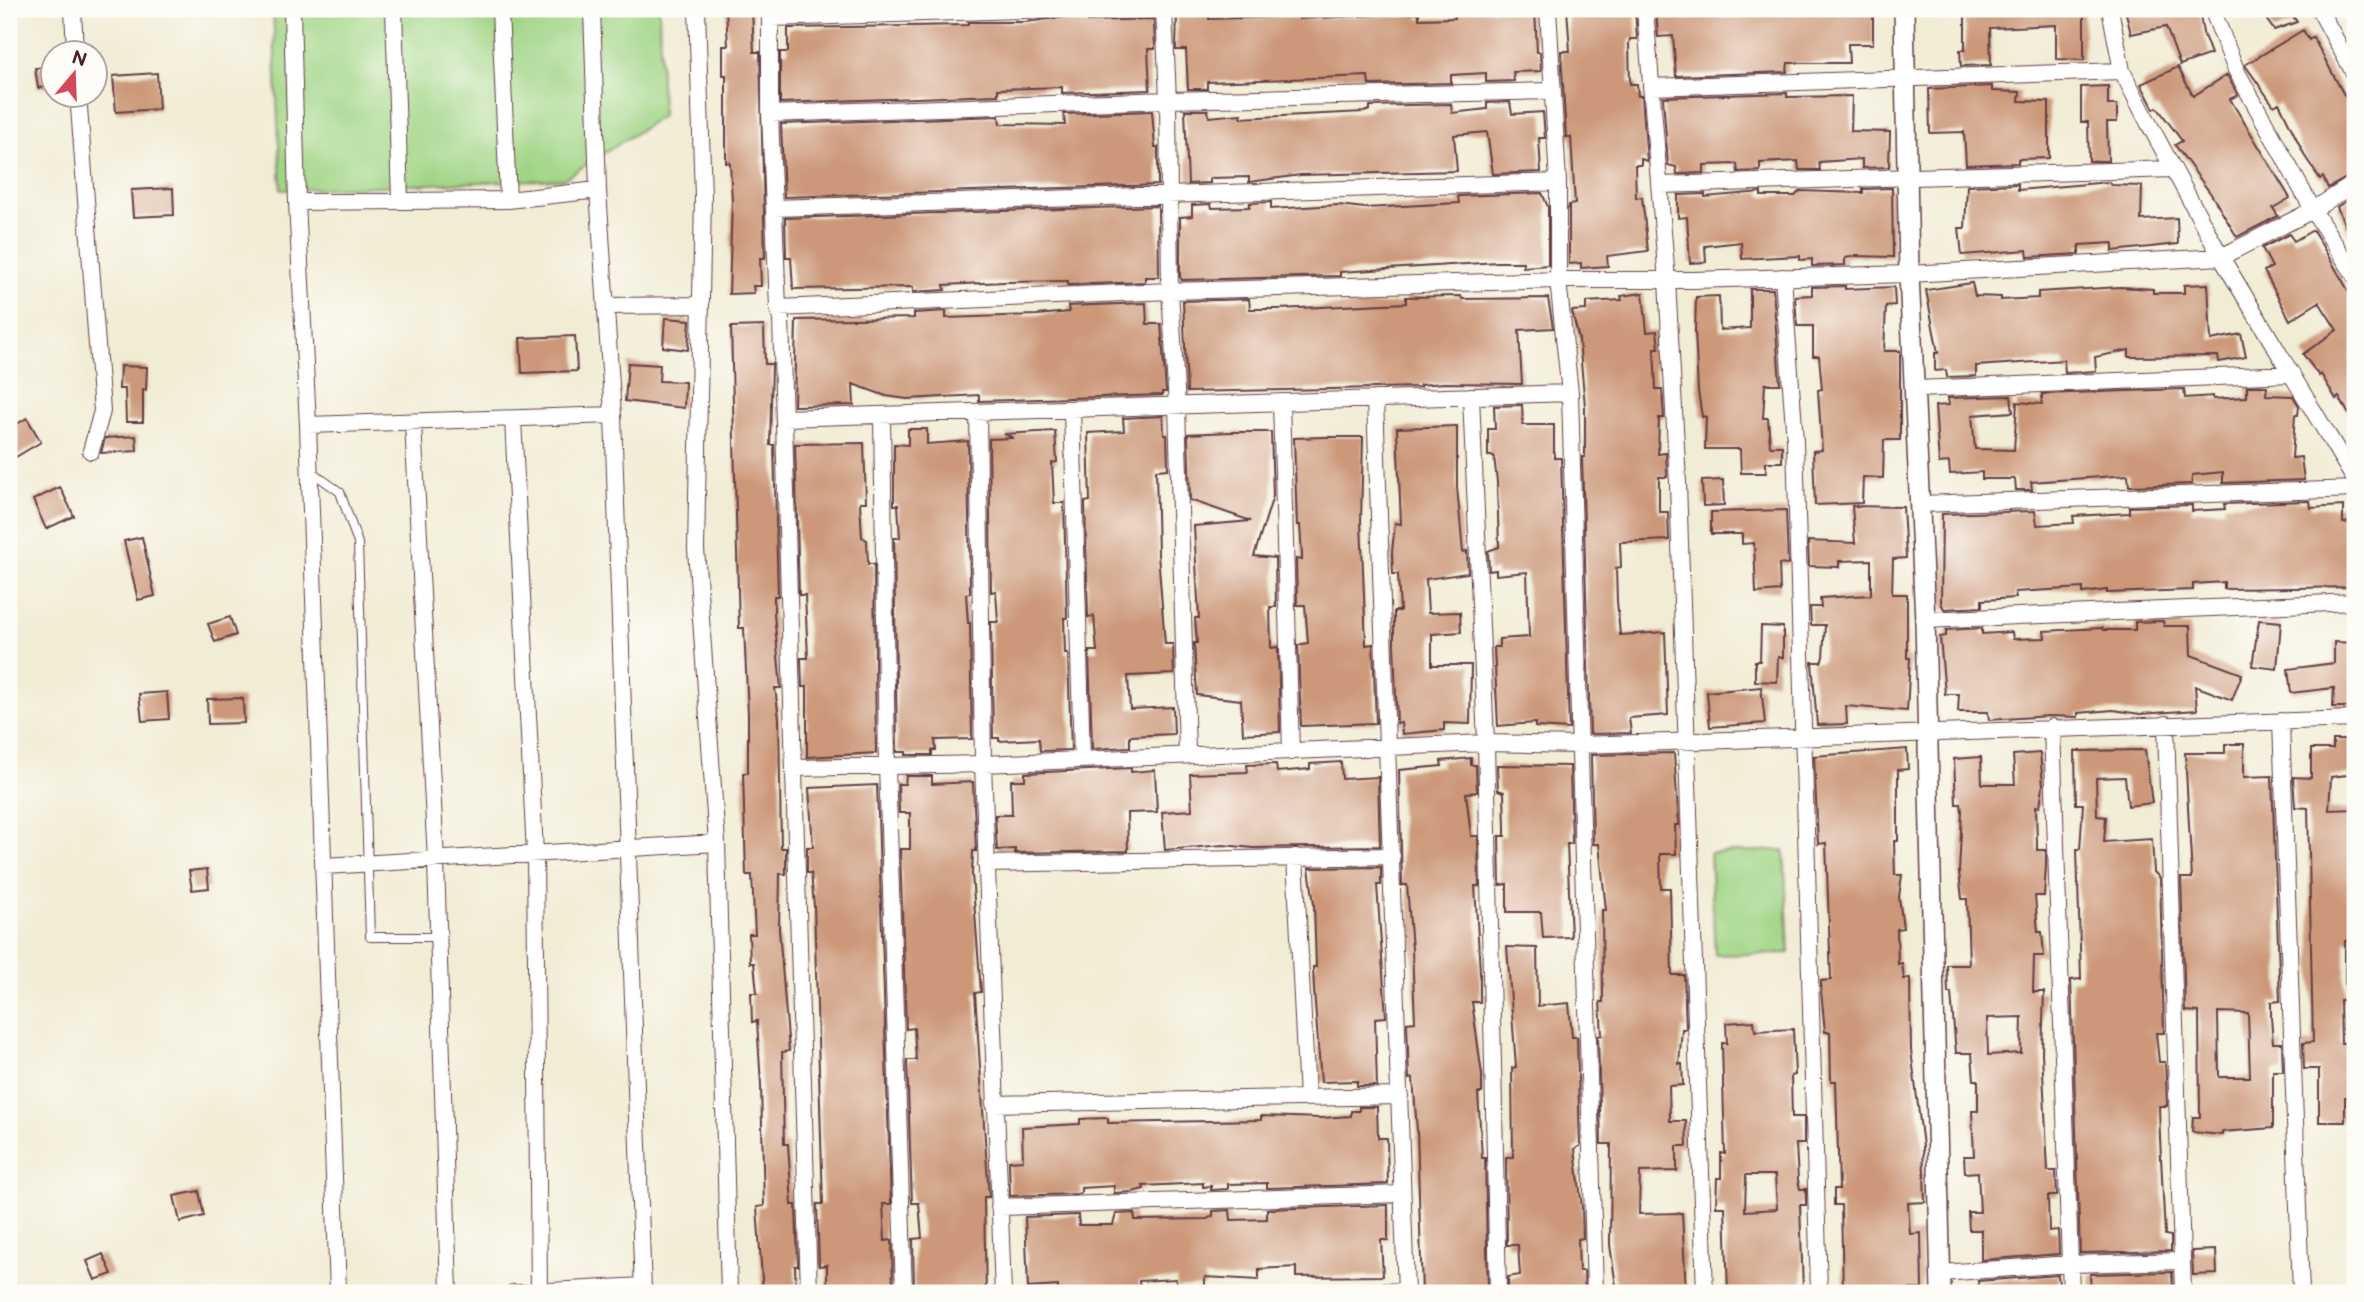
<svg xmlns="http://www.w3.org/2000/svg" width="2364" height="1302" font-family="'Balsamiq Sans',sans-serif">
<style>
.green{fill:#a1d586;stroke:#767a58;stroke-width:2}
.building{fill:#cc9879;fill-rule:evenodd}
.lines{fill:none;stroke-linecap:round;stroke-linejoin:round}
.service-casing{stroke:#633e44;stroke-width:10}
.minor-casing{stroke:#633e44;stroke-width:18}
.tertiary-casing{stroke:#633e44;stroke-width:22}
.service{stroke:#fff;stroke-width:8}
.minor{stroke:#fff;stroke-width:16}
.tertiary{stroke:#fff;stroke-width:19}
</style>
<rect width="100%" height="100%" fill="#fdfcf7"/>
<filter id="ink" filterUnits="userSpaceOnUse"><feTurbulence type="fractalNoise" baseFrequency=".0143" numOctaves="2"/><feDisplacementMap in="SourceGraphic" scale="14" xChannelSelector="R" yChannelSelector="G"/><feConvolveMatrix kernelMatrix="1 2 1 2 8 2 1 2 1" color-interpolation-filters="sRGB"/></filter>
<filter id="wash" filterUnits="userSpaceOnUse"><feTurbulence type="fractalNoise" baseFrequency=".00686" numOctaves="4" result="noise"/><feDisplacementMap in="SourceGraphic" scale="28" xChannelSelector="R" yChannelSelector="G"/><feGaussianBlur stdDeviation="1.57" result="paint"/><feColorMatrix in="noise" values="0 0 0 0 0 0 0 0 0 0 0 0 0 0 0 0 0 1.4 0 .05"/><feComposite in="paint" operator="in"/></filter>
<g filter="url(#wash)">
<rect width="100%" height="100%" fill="#f1ecd4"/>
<path class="green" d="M273 9H659L662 116 564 179 281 190Z
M1784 850 1789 953 1715 955 1710 853Z"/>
<g id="blocks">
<path class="building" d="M726 9H752L754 52H760L765 258H760L761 286H753L754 293 729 294 732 201 730 162 726 163V75H723V46H728Z
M1455 9H1535L1537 52H1540L1541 71 1513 72 1514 81 1486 82V73L1451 75V83L1369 85 1368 76 1207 82V89H1188L1186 50H1176L1177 12H1209V19L1274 17V12L1299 11V19L1419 13V19L1455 18Z
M1567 9H1635L1637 39H1630L1629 44 1630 84H1637L1638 96H1642L1647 161 1641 159V165H1635L1636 198 1642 197 1648 251 1607 256 1608 266 1581 268V263L1569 264V205L1575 204 1571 137H1566L1561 51H1570Z
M1656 9H1873V44H1848L1849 63H1788L1787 72 1676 76 1673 36 1658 37Z
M1965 9H2084V60L2056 59V25L1990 28 1991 65 1961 66 1960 50H1965Z
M2125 9H2199L2203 33 2211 54 2180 65 2166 27 2131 34Z
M2259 9H2288L2297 22 2274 30Z
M1088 14V21L1154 19 1155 49H1148L1150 90 1062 93V87L998 89V95L780 103V52H788V28L968 25V22H1025Z
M2303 30 2309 40 2313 37 2350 106 2355 103V173L2328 188 2323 177 2320 179 2306 158 2279 103 2274 106 2245 65Z
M52 66V86L38 88 35 68Z
M2178 67 2193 96 2227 75 2238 95 2230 99 2290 198 2273 208 2278 216 2237 237 2211 194 2175 145 2182 141 2157 107 2154 109 2141 84Z
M157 73 159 109 116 112 113 76Z
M1992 86V91L2020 92 2019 101 2049 102V158L2018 159V163L1966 165 1964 132 1930 133 1929 89Z
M2108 86V105H2117V122H2107L2108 161H2089L2088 122H2081V87Z
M1787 93V97L1852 96 1851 131 1890 132 1889 167 1862 168V159L1819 162 1820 170H1799L1798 161 1760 163V171L1738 172 1737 164 1704 165V173L1677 174 1676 167 1668 165 1663 97Z
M1510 102 1512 114 1543 112 1545 138H1539L1541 172 1493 174 1487 132 1454 135 1457 171 1301 175 1249 182V177L1210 178V183L1188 184 1185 110H1208L1209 117 1241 114V118L1364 112 1370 110V106L1451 104 1452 113 1487 109V103Z
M1152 111 1155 147H1158V185L784 197 781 124 999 116 1000 124 1065 125 1064 114Z
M2109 182 2112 185 2142 186 2141 220 2177 218 2178 244 2113 251V243L2079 245V254L2028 257 2027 250 1962 255 1959 228H1965L1967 186 2018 184V190Z
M173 188 174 215 133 217 131 190Z
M1892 188 1893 257 1856 256 1845 258V265L1812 266V259L1800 260V256L1742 259 1741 242 1705 246 1706 262 1690 263 1687 217 1678 218V195L1705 194V197L1761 192V196H1795L1800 191 1863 193V189Z
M1542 193 1548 207V265L1523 267V262H1498L1340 272V276L1182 280 1180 277V217L1192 216V205L1211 204 1212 208 1250 207V203L1271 202V209L1338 205 1365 208 1459 203 1458 196Z
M2355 195V249L2337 207Z
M1158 206 1159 277H1145V282L1068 285V281L1004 282 944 285 945 290 913 292V287L793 289 791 257H786L785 218Z
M2313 230 2355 302V355L2350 358 2355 368V425L2339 397 2336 399 2321 374 2319 376 2303 354 2337 330 2319 302 2290 320 2264 271 2272 267 2262 248 2289 234 2294 241Z
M1972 283 1975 296 2001 297V300L2038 298V292L2120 287 2153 289V293H2184V285L2208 284 2211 340 2241 334 2246 357 2219 362 2218 356 2129 357V350L2095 357 2096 371 2065 373 2064 360 1976 366V376L1947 377 1946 370 1935 371V353H1938L1926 290Z
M1845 286V289L1894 287 1895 305 1886 306 1884 351H1900V440H1884L1883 478 1863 477 1862 503 1815 505 1813 451 1822 450 1818 390 1822 389 1819 356H1813V326H1797L1795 296 1812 295V287Z
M1750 289H1773L1780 384H1765L1763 418H1768L1770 446H1782V462H1766V473H1741L1740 449H1705L1706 416 1702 417 1698 391 1695 331 1696 297 1719 296 1720 330 1750 328Z
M1643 293 1647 332 1657 331 1659 348H1654L1656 389H1662L1664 418H1659L1658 454 1666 453 1667 477H1659V512H1668L1669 540 1620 542 1621 567 1616 568 1617 601 1620 635 1665 632 1668 715 1629 718 1631 733 1590 734 1582 457H1585V406L1579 340 1572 311 1586 310V302L1622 300 1621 296Z
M1461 296 1462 299 1548 298 1553 328 1519 330 1522 384 1444 383 1420 385V387L1187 392 1183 301 1249 299 1250 309H1278L1406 303V297Z
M1146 303 1147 324H1161L1166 392H1162V395L979 401V395L907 399 886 396 853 384 854 405 794 406 796 320 914 318V313L946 311V318L1037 315 1069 312 1068 306Z
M665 318 690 320 688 350 663 347Z
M764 326 765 364H772L770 445H774L778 596H774V614L781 688H775L779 718 781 848H786V874H780L779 929 789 1051 782 1052 784 1144H788L792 1205H796L798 1266H795L796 1293H763L757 1207 764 1206 761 1085 757 1021 752 1022 751 993H757L754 963H750L749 934H755L752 875H746L743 773H748V714L744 628H739L731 327Z
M575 336 577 371 522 373 520 338Z
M628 363 660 365 659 381 685 382 684 408 625 401Z
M120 366 147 367 146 390 143 389V422H126L125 389H119Z
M2247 386H2267L2266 395 2293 396 2299 406 2298 415H2295L2292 458 2301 457 2304 480 2223 483V472L2192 475V484L2129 486 2128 475 2031 482 2032 490H2016L2015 479H1982V472L1950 474 1949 462 1939 463 1935 406 1949 405 1948 398 2011 396 2013 412 1972 415 1975 449 2014 450 2017 402 2042 404V394L2184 389 2185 398 2213 396V399L2247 397Z
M1522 405 1523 425H1554V458H1561L1569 729 1535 727V723L1498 726 1494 647H1499V639L1529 637 1527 572 1496 575V570L1489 571 1488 551 1499 547 1497 482 1494 456H1488V429H1495L1494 406Z
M1163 416 1164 435H1167L1168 469 1156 470 1158 554 1165 644H1173L1174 674 1128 676 1130 709 1173 707 1174 734 1130 736V747L1092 749 1089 651H1097L1094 616 1088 617 1085 502 1090 501 1088 433 1124 431 1123 418Z
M27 418 41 442 9 461V429Z
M1457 426V487L1463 552 1467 551 1468 573 1426 579 1428 613 1460 612 1461 632 1432 634V665H1471L1470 724 1444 723V730L1402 734 1401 723H1397L1394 643V611H1400L1398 574H1393L1392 552 1395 523 1401 524 1397 428Z
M908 429H927V444L968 441 970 593 966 594 968 623H970L972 739 935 740 936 750H932V755H906V752H897L894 538H900L898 505H894V444L908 445Z
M1055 431 1057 462 1052 463 1054 503H1064L1067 618H1064L1065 653H1068L1071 750 1040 751 1039 739 999 741V738H993L991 622H998L996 591 991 592 989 439 1014 438 1004 434Z
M1230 432H1271L1273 496 1254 556 1275 558 1276 607H1270L1271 648 1278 647 1280 732 1243 734 1241 700 1197 695 1194 643H1197L1195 618H1199L1194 526 1251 521 1190 500 1188 434Z
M136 436 137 451 101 453 105 438Z
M1325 437H1363L1361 521 1366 645 1373 644 1376 723 1301 726 1298 645 1308 643 1305 605H1297L1296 559 1302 560V555L1300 525H1297L1294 438Z
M864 443 866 502H860L862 537 867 540 868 564H874L876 753 807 757V687H802L801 658H808L805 595H799L795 444Z
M1723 480 1724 505 1703 506 1702 481Z
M60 487 74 516 46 529 33 500Z
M2310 501 2311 508 2343 506V523L2351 522 2355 587 2224 589V582L2193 584V590L2107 593V590L2083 593V588L2015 592 2016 598 1982 600V607L1944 609 1941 603 1942 514 2035 511 2037 525 2074 523 2073 516 2129 513V507L2192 505V511L2225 509 2224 504Z
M1852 506 1903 507 1906 558 1893 559 1892 594H1907V658H1910L1907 711 1846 706 1847 724 1817 725 1812 662H1821L1823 657 1825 625H1811L1810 607H1821L1820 598 1871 595V560L1839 561V567L1809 566 1808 541 1855 543Z
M1786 510 1788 565 1779 564 1780 591 1756 593 1754 543 1742 544V534H1711V512Z
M142 537 155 596 138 600 124 541Z
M230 617 236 635 215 642 208 624Z
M2259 620 2281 622 2277 669 2252 666Z
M2163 621 2164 626H2190L2191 655 2242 674 2232 700 2195 686 2197 710 2140 714 2113 710 2078 713V717L2049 716 1989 720 1988 712H1958L1959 694H1945L1940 637 1946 636V630L1982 628V634L2012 632 2013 639 2045 638 2044 631 2102 628 2103 630H2135V622Z
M1761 626 1783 627V658L1778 657 1777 682 1755 681V661H1760Z
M2334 642 2355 643V707H2333L2334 688 2291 693 2288 669 2334 663Z
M1761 687 1765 723 1710 727 1707 692Z
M167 692 169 719 142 721 139 694Z
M243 698 244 723 208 724 207 699Z
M2333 740H2355V774L2331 777 2329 810 2355 809V940L2345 941V1000H2340L2341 1043H2350V1066H2355V1097H2345V1122H2319V1069H2304L2303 1043 2313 1042 2308 808 2295 807 2293 777 2311 778V749H2333Z
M2225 744H2244V777L2272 776 2280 1001 2271 1002V1017L2273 1043H2282L2283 1071H2273V1128L2222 1132V1135L2192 1132 2193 1117H2200L2199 1012 2185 1011 2181 878H2192L2185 753H2225ZM2218 1012 2248 1013 2250 1077H2219Z
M1907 749 1908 769 1898 770V841H1894L1895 875H1902L1899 897 1903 928 1897 929 1898 964 1902 963 1904 979 1910 978 1911 1050 1923 1146 1925 1202 1908 1203 1910 1234 1921 1233 1922 1289 1843 1291 1841 1205H1834V1189H1839L1836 1081H1831L1830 1032H1825L1821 990V981L1831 980 1826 843 1818 844 1814 756Z
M2145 750 2152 803 2128 806 2125 777 2096 778 2097 816 2106 817 2104 842 2152 839 2154 872 2160 878 2164 1033H2156L2159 1062H2165L2166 1077 2167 1106H2159L2160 1138 2165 1235 2171 1236V1251L2080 1253 2071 980 2081 979 2077 849H2080L2083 804H2076L2075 751Z
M1674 753 1679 825H1675L1676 854H1660L1661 888H1670L1672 975H1684L1686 1029H1682L1679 1064H1682L1683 1085 1669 1086 1670 1121H1686L1687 1146H1677V1171L1640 1172 1639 1214 1682 1213 1686 1293H1659L1658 1289 1617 1293 1610 1245 1611 1144H1601L1598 1036 1602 1035 1600 1002H1603L1602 910H1606L1599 844H1593L1591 755Z
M2040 753 2043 785 2040 807 2036 806 2037 844V850H2046V865L2044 896H2035L2038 932H2042L2044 956H2034L2033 992H2044L2042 1053 2048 1171H2056L2057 1196H2048L2049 1231 2058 1230 2059 1254 1981 1260V1230H1969L1968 1212H1980L1978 1172 1965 1173 1964 1156H1974L1972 1111H1978V1080H1974L1972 1053H1956L1951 993H1948L1947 965H1969L1967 899H1962L1959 872 1962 811 1961 804H1956L1954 759 1981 757 1982 784H2015L2013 755ZM2022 1017 2021 1053 1988 1055 1987 1018Z
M1471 758V765H1476L1477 792 1466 793 1471 836H1478L1479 886H1475L1480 972V1002H1472L1482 1075V1093H1478L1482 1158H1485L1488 1293H1422L1417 1130 1413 1078 1409 1079 1407 1023 1415 1022 1412 949 1407 885H1402L1399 770 1442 766 1441 761Z
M1341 762 1342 779 1378 777 1380 846 1253 848 1223 845 1165 850 1162 812 1192 810 1190 774 1248 772 1247 765 1276 764 1277 772 1310 769V764Z
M1497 765 1570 766 1572 844H1567L1571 937 1543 938 1541 912H1507V884L1500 885 1499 836H1505V827L1504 792 1498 790Z
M1131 768V772L1155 770 1157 812 1127 813 1128 851 1015 853V849L997 850 995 815H1012L1011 780H1025V773Z
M906 776H932V784L973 782 976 851H973L972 874 981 992 975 993 989 1197H984V1202L986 1293H914L913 1239 922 1238 919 1203H912L907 1060H916L914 1028 906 1029 900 849H910V813H899L898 784H905Z
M877 785 891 1204H883L885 1241 892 1240 893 1293H827V1265L819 1266 817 1204H823L814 906 811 873H807V847H813L809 788Z
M1381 867V885H1377L1386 1017 1375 1018 1377 1086H1357V1081L1321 1082 1314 990 1313 967H1316L1314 904 1309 868Z
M207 869 209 888 192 890 189 871Z
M1507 947 1537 948 1538 1006 1569 1003 1572 1037H1577L1580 1146 1575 1149 1582 1208 1583 1238 1578 1239 1579 1271H1584L1585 1293H1508V1277L1520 1275 1518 1245H1507L1506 1157H1513L1512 1068 1516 1067Z
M1754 1021 1755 1031 1793 1029 1795 1075 1791 1076 1792 1117H1804V1144H1796L1798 1180 1800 1189H1806V1205H1800L1803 1290 1728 1293 1725 1207H1716L1717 1178H1721V1153L1725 1154 1722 1043H1727L1726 1023ZM1746 1175H1775L1777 1209 1745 1211Z
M1359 1107H1377L1378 1138H1387L1388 1184 1267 1188V1183L1228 1184V1189L1211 1190V1186L1203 1187V1183L1143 1186 1144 1189 1132 1192 1114 1193V1186L1081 1188V1193L1077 1194 1010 1196 1009 1161 1023 1160 1022 1127 1080 1124V1119L1108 1118V1123L1261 1120V1116L1321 1118 1351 1116V1111H1359Z
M199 1191 204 1216 180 1222 174 1196Z
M1388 1205V1240H1381L1383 1276 1296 1277V1267L1259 1269V1280L1205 1277V1286L1177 1288 1176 1279 1139 1281 1140 1292 1058 1291V1286L1028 1288 1025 1217 1078 1215 1079 1225H1113L1116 1214 1134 1213 1135 1220 1207 1219 1213 1216V1211L1230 1210 1231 1220 1267 1219V1209Z
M2216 1250 2217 1274 2193 1275 2192 1251Z
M103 1254 112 1274 95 1280 87 1261Z
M2172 1272 2173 1293H2091L2090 1274Z
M2058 1275 2060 1293H1979L1978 1281Z"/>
</g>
</g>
<g filter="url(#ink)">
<use href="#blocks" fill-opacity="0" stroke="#633e44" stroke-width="2"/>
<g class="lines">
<defs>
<path id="service" d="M309 470 340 492 358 543 370 937H439"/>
<path id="minor" d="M73 9 75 52
M292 9 297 202 308 425 613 415
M394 9 400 201
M500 9 508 200
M592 9 598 190 613 415 643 1293
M697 9 703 197 696 549 717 843 729 1293
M770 9V114L778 308 781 319 809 1293
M1164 9 1168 100 1170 291 1177 406 1187 753
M1548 9 1558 182V280L1570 393 1595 1293
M1645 9 1667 281 1678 483 1705 1293
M2110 9 2122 71 2148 122 2221 257 2355 480
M2212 9 2236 70 2313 210 2355 276
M2319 9 2355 75
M771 18 1051 9
M1651 87 2122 71
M78 94 102 411 91 451
M770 114 1168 100 1553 91
M1660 185 2173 169
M297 202 508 200 598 190
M775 208 1558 182
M1783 277 1795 441 1819 1293
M608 306 701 305
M778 308 1170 291 1558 280H1693L1909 274 2221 257 2313 210 2355 183
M1916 389 2292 374
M1471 396 1486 743 1498 1293
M1375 399 1406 1293
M1281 402 1291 752
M1072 409 1082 759
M978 412 983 764 1003 1293
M882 415 887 766 904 1293
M784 418 1570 393
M513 419 535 853 539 1292
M413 423 436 860 449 1293
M308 425 338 1293
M1920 504 2355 489
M1925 620 2355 602
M2281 721 2301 1293
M2166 724 2183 1293
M2052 727 2071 1293
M795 768 983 764 1486 743 1580 745 2355 719
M1295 857 1307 1098
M986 864 1392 856
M324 866 717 843
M994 1104 1400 1096
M999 1207 1402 1194
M1941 1273 2070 1264 2182 1261
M513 1293 643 1286
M1338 1293 1406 1291"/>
<path id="tertiary" d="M1904 9 1909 274 1925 620 1941 1293"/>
</defs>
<use href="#service" class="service-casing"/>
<use href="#minor" class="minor-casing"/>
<use href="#tertiary" class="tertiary-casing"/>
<use href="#service" class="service"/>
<use href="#minor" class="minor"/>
<use href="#tertiary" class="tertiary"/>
</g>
</g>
<rect width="2364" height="1302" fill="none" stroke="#fdfcf7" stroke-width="35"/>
<g transform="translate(74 74) rotate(19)"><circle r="33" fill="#fdfcf7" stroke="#b5a4a5" stroke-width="2"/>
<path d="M0-5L12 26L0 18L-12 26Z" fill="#d1495b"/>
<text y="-10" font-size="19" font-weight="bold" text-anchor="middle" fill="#4a1f2b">N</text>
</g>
</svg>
